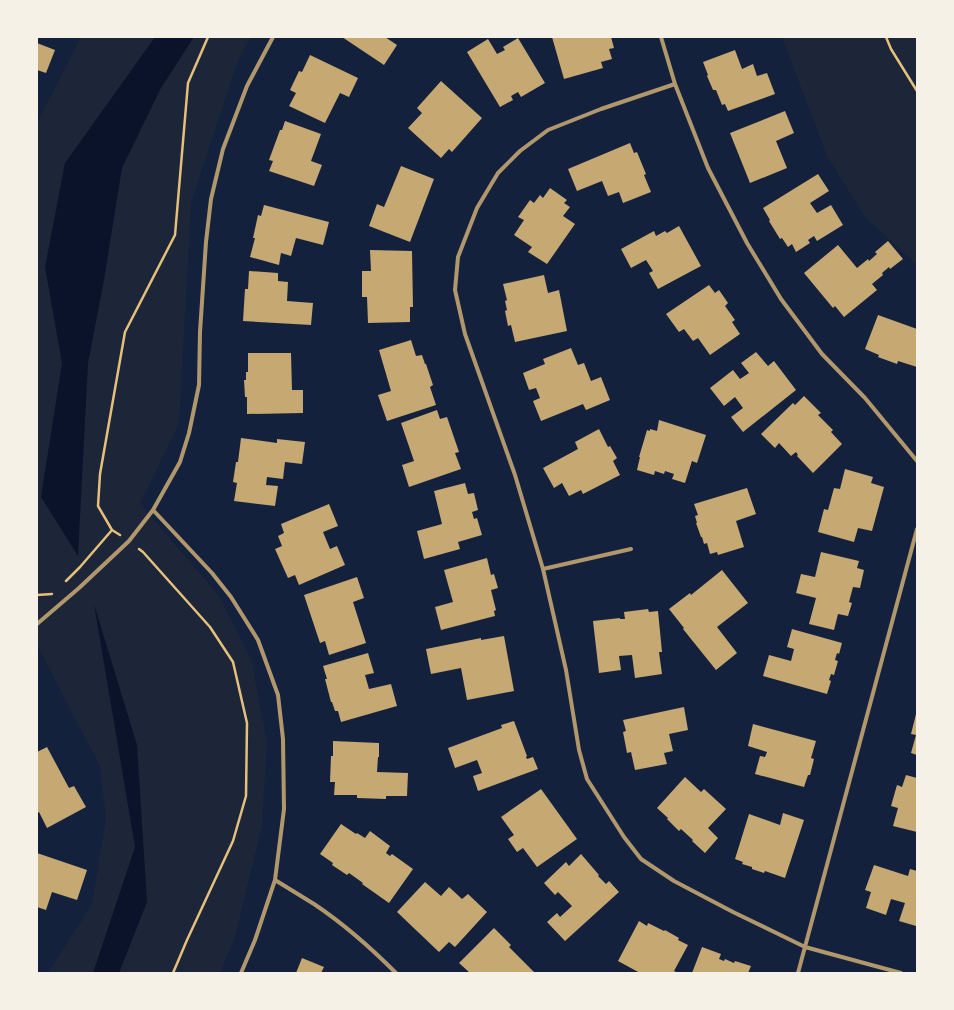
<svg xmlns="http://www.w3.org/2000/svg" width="954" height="1010" font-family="'PT Sans',sans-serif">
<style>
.green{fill:#1d2539}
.water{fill:#0b132b}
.building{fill:#c6a872}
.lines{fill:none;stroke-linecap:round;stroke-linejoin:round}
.path{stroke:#e5c07b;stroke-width:2.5}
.minor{stroke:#b1986c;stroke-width:4}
</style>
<rect width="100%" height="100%" fill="#14213d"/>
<path class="green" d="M81 37H251L238 60 191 203 179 423 140 504 219 596 251 659 267 742 262 825 235 937 220 973H48L92 904 106 819 100 766 37 645V123Z
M782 37H917V265L865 217 827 156Z"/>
<path class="water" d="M155 37H194L161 88 122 168 104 280 88 363 78 556 41 497 62 363 45 267 65 163Z
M94 604 137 745 147 902 119 973H93L135 847Z"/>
<path class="building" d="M342 37H385L397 45 384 65Z
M552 37H611L614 48 609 49 612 59 601 62 603 68 564 79Z
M518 38 545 83 521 97 518 92 511 96 513 100 500 107 467 52 488 39 497 54 505 50 503 47Z
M37 43 55 50 46 73 37 70Z
M735 50 742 69 753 64 757 76 767 73 775 94 728 111 725 104 722 105 716 90H713L707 76 708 75 703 62Z
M310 55 358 78 349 97 340 93 325 123 289 106 296 93 290 90 299 71 302 72Z
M441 81 482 118 452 152 449 149 441 158 408 128 422 113 417 108Z
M785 111 794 133 776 141 787 168 750 183 730 133Z
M285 121 321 134 311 161 322 165 314 186 269 171 273 161 269 160 280 130H282Z
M630 143 634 153 637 152 646 174 644 175 651 192 623 203 619 192 608 196 602 181 577 191 568 169Z
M401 166 434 179 410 242 369 226 377 204 384 207Z
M818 174 829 191 810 203 817 213 831 205 843 225 817 241 814 236 808 240 810 243 796 252 792 244 788 247 782 238 780 239 769 221 770 220 763 208Z
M550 188 567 200 564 203 570 207 563 216 575 224 547 264 528 252 532 247 514 235 524 220 518 217 530 200 534 203 540 195 543 198Z
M264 205 329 222 323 245 296 238 291 256 281 253 279 265 250 257 255 238H253L258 215 261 216Z
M679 226 701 266 658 289 649 273 653 271 646 260 631 268 621 249 654 231 656 236 665 231 667 233Z
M888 241 903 259 890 269 889 267 882 273 883 275 872 284 877 290 844 317 835 306 833 308 804 273 838 245 857 268 868 259 869 261 877 254 875 252Z
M370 250 412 251 413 307H410V322L368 323 367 297H362V271H371Z
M249 271 278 273V281L288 282 287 301 313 303 311 325 243 321 245 289H248Z
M544 275 548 293 559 290 567 331 515 342 511 325 508 326 505 311 507 310 505 301 507 300 503 284Z
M709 285 715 293 719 290 728 303 725 306 735 320 732 322 740 334 710 355 698 338 693 341 684 329 679 332 666 314Z
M878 315 917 329V367L898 361 897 364 878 357 879 355 865 349Z
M411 340 416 356 422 355 425 364H426L433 385 430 387 436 405 387 421 378 395 391 391 379 350Z
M571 348 578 365 584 363 591 381 601 377 610 400 586 410 583 404 541 421 533 401 540 398 536 388 529 390 523 373 545 364 543 359Z
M756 352 768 366 774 361 796 390 743 432 731 417 743 408 735 397 724 406 710 388 733 370 740 379 749 373 741 363Z
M248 353H291L292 390H303V413L247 414V397H245L244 380H246V372H248Z
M804 396 821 413 818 415 833 430 831 432 842 444 813 473 797 456 798 455 796 452 791 456 779 443 775 448 761 434 793 403 795 405Z
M437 410 440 419 447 417 459 452 455 453 461 469 409 487 402 465 414 461 401 423Z
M659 420 706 435 697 463 692 461 685 483 672 479 674 474 665 471 664 474 655 471 654 475 637 470 640 457H639L647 430 650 431V429L657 431Z
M599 429 608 447 610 446 617 458 613 461 620 475 583 494 581 490 569 496 562 483 554 488 543 468 578 449 575 442Z
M241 438 277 443V439L305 442 302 464 285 462 283 479 267 477 266 485 278 486 275 506 234 501 237 483 233 482 236 462H238Z
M845 469 873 477 871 483 884 487 872 531 858 528 854 542 818 532 824 509 828 510 834 488 840 489Z
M465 483 468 494 474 493 478 510 472 512 474 519 477 518 482 535 458 542 460 549 424 559 417 531 442 524 434 491Z
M747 488 756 514 736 521 744 547 718 555 717 552 710 554 707 543 704 544 702 537H701L696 523H697L695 516 698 515 694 504Z
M329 504 338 526 323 532 330 549 337 546 345 565 299 585 295 575 288 578 275 549 282 546 278 536 284 533 281 524Z
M821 552 859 561 857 568 864 570 860 588 853 587 849 602 852 603 848 616 838 614 834 630 809 624 816 598 796 593 801 574 815 577Z
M487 558 491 575 494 574 498 588 491 590 496 610 494 611 495 616 441 630 435 607 453 602 444 570Z
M722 570 748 603 717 627 737 653 716 670 683 629 684 628 669 609 690 593 691 595Z
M357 577 364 598 353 602 366 643 329 655 325 641 320 643 304 595Z
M648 609 649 612 658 611 662 652H659L662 674 635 678 632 655 619 656 621 670 599 673 593 621 620 618V619H625L624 612Z
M792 629 842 643 839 654 837 653 835 660 838 661 834 675 831 674 829 680 831 681 827 694 763 676 769 655 791 661 794 649 787 647Z
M504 636 514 691 467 700 461 668 431 674 426 649 481 638V640Z
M368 653 374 673 365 675 369 689 391 684 397 706 341 722 338 711H335L332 702H331L325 679H327L323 666Z
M684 707 688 730 669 734 673 751 664 753 667 764 635 770 631 752 627 753 623 732 626 731 623 720Z
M916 714H917V755L911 753 916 735 911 734Z
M514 721 527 756 526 757 527 759 533 757 538 769 478 791 473 776 482 773 477 760 455 768 448 748 502 728 501 725Z
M753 724 816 741 811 758 814 759 810 775H808L804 787 755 774 760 756 765 757 767 752 748 746Z
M333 741 379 743V757H378L377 772 408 773 407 796H386V799L357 798V795H334L335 782H330L331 756H333Z
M47 747 69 788 74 786 86 807 47 828 39 812 37 813V752Z
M906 775 917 778V832L893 826 898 808 891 806 897 785 902 787Z
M685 777 701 792 704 789 726 809 708 828 718 838 705 853 692 841 693 840 681 829 679 831 667 819 668 818 657 808Z
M541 789 577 839 537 867 523 848 517 852 508 839 514 835 501 817Z
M783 813 804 820 785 878 765 871 764 873 752 869V867L742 864 743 862 735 859 749 814 780 825Z
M341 824 356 834 357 833 365 838 370 831 390 846 386 853 390 856 392 854 413 869 389 903 362 884 363 883 349 873 347 875 332 865 333 863 320 854Z
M37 853 87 870 77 900 52 892 46 910 37 907Z
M581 854 599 875 598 876 606 884 609 881 619 892 565 941 547 922 557 913 560 917 572 906 558 892 555 895 544 883 566 862 569 866Z
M874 865 908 876 910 869 917 871V922L916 926 899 921 905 903 891 899 886 915 866 908 871 892 865 890Z
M425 882 441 896 449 887 462 899 468 894 487 912 455 947 449 942 439 952 397 912Z
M639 921 647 926 648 923 664 931 665 930 679 938 678 940 688 945 674 971 678 973H640L618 961Z
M494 928 511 945 509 947 535 973H470L459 963Z
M702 947 721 954 719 959 724 961 725 959 734 963 735 961 751 966 748 973H692Z
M302 958 324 967 321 973H296Z"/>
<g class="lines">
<path class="path" d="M886 37 891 49 917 91
M112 530 120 535
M139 549 143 552 210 627 233 662 247 723 246 796 233 841 187 940 173 973
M66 581 80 567 112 530 98 506 100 474 125 332 175 235 188 83 208 37
M37 595 52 594"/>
<path class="minor" d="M661 37 675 84 708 168 747 243 781 299 822 354 865 398 917 461
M675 84 601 109 548 130 520 151 498 173 477 208 458 257 455 290 465 334 515 475 543 569 566 670 579 750 587 779 624 837 641 859 674 881 733 912 805 947 901 973
M153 510 212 573 231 597 258 640 278 695 283 739 284 809 275 880 255 940 241 973
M543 569 631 549
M37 624 79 588 129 541 153 510 180 462 189 433 199 385 200 332 206 242 211 199 223 149 247 86 273 37
M275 880C288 888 301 896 314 904 344 924 371 948 396 973
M798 973 917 529"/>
</g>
<rect width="954" height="1010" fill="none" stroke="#f6f1e7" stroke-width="76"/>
</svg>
